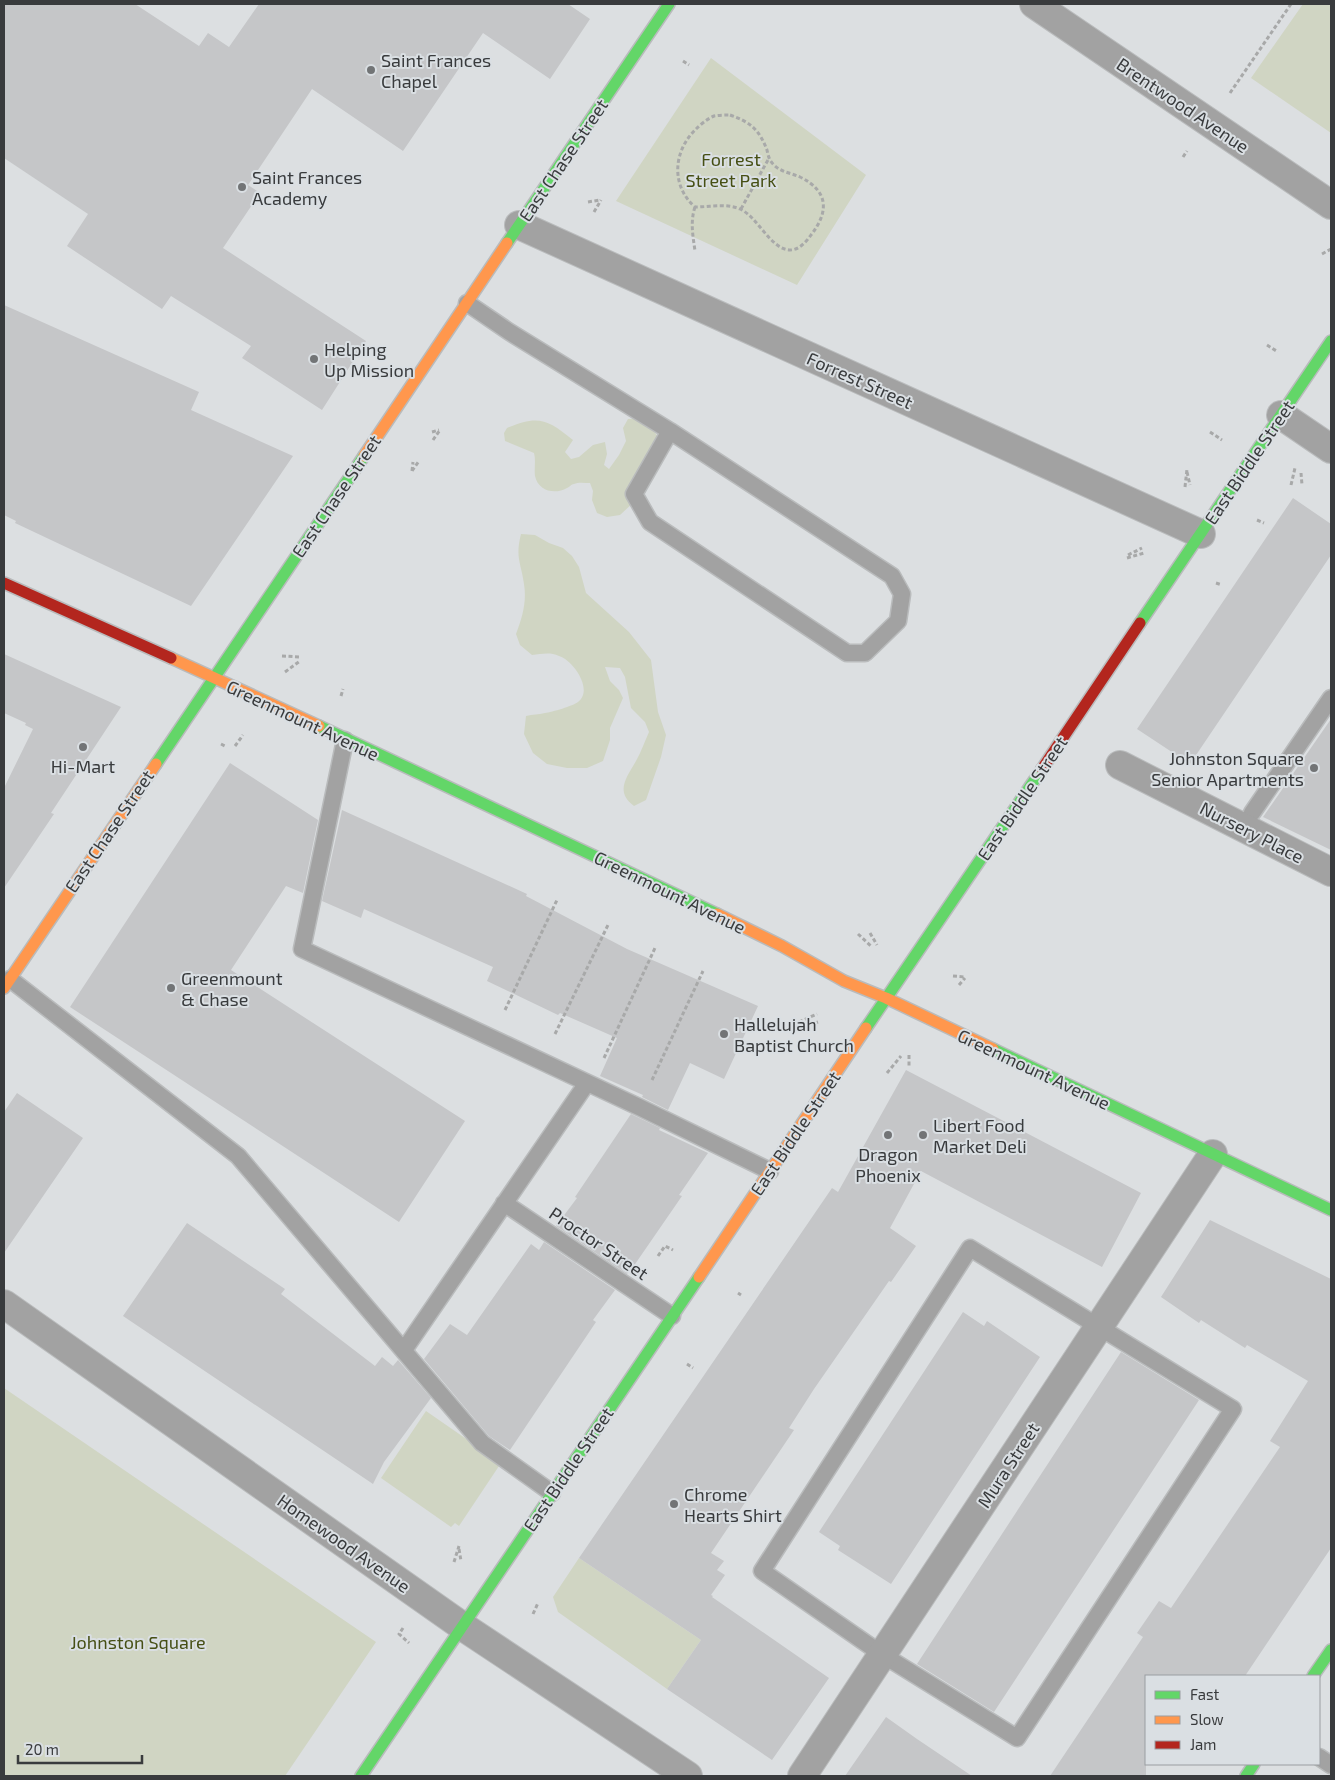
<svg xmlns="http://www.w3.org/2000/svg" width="1335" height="1780" font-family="'Exo 2',sans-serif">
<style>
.green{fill:#d0d5c3}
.building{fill:#c5c6c8}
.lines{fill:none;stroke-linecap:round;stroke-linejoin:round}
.lane-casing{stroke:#b9bbbc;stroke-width:19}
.street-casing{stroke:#b9bbbc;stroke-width:30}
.fast-casing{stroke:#b9bbbc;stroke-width:14}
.slow-casing{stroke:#b9bbbc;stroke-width:14}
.jam-casing{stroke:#b9bbbc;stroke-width:14}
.path{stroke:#a8a9a9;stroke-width:3;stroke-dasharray:4 2.5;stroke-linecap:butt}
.lane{stroke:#a2a2a2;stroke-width:16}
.street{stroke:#a2a2a2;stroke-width:28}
.fast{stroke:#63d668;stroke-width:11}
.slow{stroke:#ff974d;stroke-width:11}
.jam{stroke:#b3261e;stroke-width:11}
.poi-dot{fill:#727476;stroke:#dadfe3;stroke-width:2}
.labels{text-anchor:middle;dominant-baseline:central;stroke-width:4;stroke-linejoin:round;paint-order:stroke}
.poi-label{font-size:18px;fill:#393b3d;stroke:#dadfe3;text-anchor:start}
.street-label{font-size:18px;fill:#393b3d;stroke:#dadfe3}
.park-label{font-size:18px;fill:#464f14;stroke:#dadfe3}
</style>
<rect width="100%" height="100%" fill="#dcdfe1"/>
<path class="green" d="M1303 4H1331V133L1251 78Z
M711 58 866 175 797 285 616 201Z
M642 418 650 425 660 440 657 464 652 480 634 502 620 515 607 517 597 513 592 500 593 491 590 483C585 483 578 482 574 484 571 484 570 487 567 488 555 495 538 491 535 476 534 468 536 461 534 453L505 441 504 433 507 428C538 415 547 419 573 440L565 452 571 459 579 457 593 445 605 442 607 454 604 465 609 469 619 455 626 441 623 428 628 419Z
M521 534 535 535 549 543 563 548 572 556 579 567 586 593 629 632 651 660 658 712 666 735 661 757 646 800 634 806C615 792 626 778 636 761 641 752 645 741 649 732L645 722 631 708 625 677 620 668 605 667 610 681 619 690 623 698 610 728V740L603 761 587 768H567L547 764 533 753 524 734 526 716C533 714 538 715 545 713 552 712 573 706 578 702 594 690 573 660 559 656 550 652 542 654 532 655L520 645 516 634C522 618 527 602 524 584 521 562 515 558 521 534Z
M4 1388 376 1642 285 1776H4Z
M426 1411 501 1463 459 1526 455 1523 451 1527 381 1478Z
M579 1558 701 1640 667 1689 558 1612 553 1597Z"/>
<path class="building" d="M4 4H135L199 46 208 33 229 47 259 4H568L590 19 550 79 483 33 403 151 312 89 248 185 260 193 223 248 366 341 322 410 242 358 251 346 171 296 162 309 67 246 88 214 4 158Z
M4 305 199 392 191 410 293 456 191 606 15 523 16 521 4 515Z
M1293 498 1331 524V555L1190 764 1137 729Z
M4 654 121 707 51 813 54 814 4 888V788L33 729 25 725 26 723 4 713Z
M1331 719V850L1263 817Z
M230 763 318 820 303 893 286 886 231 970 465 1121 399 1222 70 1007Z
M342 810 527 894 526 896 627 949 758 1006 724 1079 690 1063 668 1110 642 1097 643 1095 600 1076 617 1038 560 1013 558 1015 487 981 493 967 364 909 361 918 322 901Z
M906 1070 1141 1193 1102 1267 921 1171 890 1228 916 1246 891 1282 889 1281 814 1389 789 1428 794 1430 711 1553 724 1561 717 1570 725 1575 711 1595 713 1596 712 1597 829 1678 772 1760 667 1689 701 1640 579 1558 832 1188 838 1192Z
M17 1093 83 1138 4 1253V1112Z
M631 1114 660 1128 659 1130 708 1153 679 1195 682 1196 631 1270 630 1269 627 1274 556 1226 577 1198 575 1197Z
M1210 1220 1331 1279V1548L1245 1676H1146V1776H1050L1143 1637 1137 1633 1159 1601 1171 1608 1280 1447 1270 1441 1308 1381 1247 1345 1245 1348 1201 1320 1199 1323 1161 1297Z
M187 1223 285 1289 281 1294 375 1366 382 1357 393 1366 398 1360 431 1398 384 1462 373 1484 123 1316Z
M544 1242 615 1290 593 1320 596 1322 510 1450 489 1436 424 1359 450 1324 467 1335 531 1244 539 1250Z
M963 1312 984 1326 987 1321 1040 1357 891 1584 838 1550 840 1546 819 1532Z
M1121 1352 1199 1400 994 1712 917 1664Z
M886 1717 917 1739 972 1776H845Z"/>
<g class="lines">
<defs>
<path id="lane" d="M467 303 508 331 670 431 892 576 902 594 898 621 865 653H847L650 522 634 494 670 431
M345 740 302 949 639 1107 770 1171
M1252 813 1331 698
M10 979 238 1156 482 1443 552 1493
M504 1203 672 1316
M970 1248 1233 1409 1017 1738 883 1655 762 1571Z
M404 1350 587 1083
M1319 1757 1331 1765"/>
<path id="street" d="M1034 4 1331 205
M519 225 1201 534
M1281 415 1331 449
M1120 765 1331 872
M4 1304 462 1626 688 1776
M802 1776 1213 1154"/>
<path id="fast" d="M507 243 669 4
M1140 623 1331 341
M319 726 717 914
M156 764 364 456
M866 1028 1042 769
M993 1049 1331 1210
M1313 1676 1331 1650
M361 1776 699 1277
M1246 1776 1254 1764"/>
<path id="slow" d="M364 456 507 243
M171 658 319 726
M717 914 782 946 844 981 886 998 993 1049
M4 988 156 764
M699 1277 866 1028"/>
<path id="jam" d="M4 583 171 658
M1042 769 1140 623"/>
</defs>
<use href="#lane" class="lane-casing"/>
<use href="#street" class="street-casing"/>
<use href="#fast" class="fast-casing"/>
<use href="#slow" class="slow-casing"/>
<use href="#jam" class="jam-casing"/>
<path class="path" d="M683 61 689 65
M1230 93 1291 4
M730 115C750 122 759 129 767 150 768 155 769 160 773 164 780 172 791 173 800 177 829 191 829 212 811 235 806 242 799 250 790 250 770 249 758 217 740 209 726 203 710 207 695 207 671 186 673 152 695 130 700 125 707 119 714 116 719 115 725 115 730 115Z
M1183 157 1187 151
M588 202 600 200
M695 207C690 222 693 236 695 251
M741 209 769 158
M594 212 601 200
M1322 254 1331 249
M1267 345 1278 352
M432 432 439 430
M1210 432 1222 440
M433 440 440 430
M412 471 419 461
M412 471 413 462
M1187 472 1190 485
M1301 473 1302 485
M1291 485 1295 468
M1185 487 1187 469
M1257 520 1264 523
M1128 555 1142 548
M1127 558 1144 553
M1216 583 1222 585
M282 656 300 657
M285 672 300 661
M341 696 343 689
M221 744 225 746
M235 746 243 735
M870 933 877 945
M858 934 872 947
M953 976 965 977
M959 985 965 978
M505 1010 557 900
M799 1022 817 1014
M802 1027 818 1022
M555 1034 608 925
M909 1055V1066
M604 1058 655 948
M887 1073 901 1056
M652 1080 703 971
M658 1256 665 1246 673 1250
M738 1293 741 1295
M687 1364 693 1368
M459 1549 461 1561
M454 1562 459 1546
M533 1614 538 1603
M403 1628 399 1634 409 1643"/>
<use href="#lane" class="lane"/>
<use href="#street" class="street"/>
<use href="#fast" class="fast"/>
<use href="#slow" class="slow"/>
<use href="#jam" class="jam"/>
</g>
<g class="poi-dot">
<circle cx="371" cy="70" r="5"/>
<circle cx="242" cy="187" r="5"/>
<circle cx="314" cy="359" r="5"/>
<circle cx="83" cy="747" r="5"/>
<circle cx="1314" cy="768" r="5"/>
<circle cx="171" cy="988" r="5"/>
<circle cx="724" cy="1034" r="5"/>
<circle cx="888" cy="1135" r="5"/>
<circle cx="923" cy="1135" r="5"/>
<circle cx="674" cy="1504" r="5"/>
</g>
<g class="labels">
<g class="poi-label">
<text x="381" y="60">Saint Frances<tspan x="381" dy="21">Chapel</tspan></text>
<text x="252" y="177">Saint Frances<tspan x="252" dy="21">Academy</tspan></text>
<text x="324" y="349">Helping<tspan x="324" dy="21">Up Mission</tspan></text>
<text x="1304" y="758" text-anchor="end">Johnston Square<tspan x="1304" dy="21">Senior Apartments</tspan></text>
<text x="83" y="766" text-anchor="middle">Hi-Mart</text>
<text x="181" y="978">Greenmount<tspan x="181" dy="21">&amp; Chase</tspan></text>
<text x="734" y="1024">Hallelujah<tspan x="734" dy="21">Baptist Church</tspan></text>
<text x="933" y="1125">Libert Food<tspan x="933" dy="21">Market Deli</tspan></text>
<text x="888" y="1154" text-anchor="middle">Dragon<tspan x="888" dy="21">Phoenix</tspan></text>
<text x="684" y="1494">Chrome<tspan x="684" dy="21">Hearts Shirt</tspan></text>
</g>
<g class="street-label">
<text transform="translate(1183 105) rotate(34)">Brentwood Avenue</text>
<text transform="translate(563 160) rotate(-56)">East Chase Street</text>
<text transform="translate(860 380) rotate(24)">Forrest Street</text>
<text transform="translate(1249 462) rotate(-56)">East Biddle Street</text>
<text transform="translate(336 496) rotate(-56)">East Chase Street</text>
<text transform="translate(303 720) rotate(25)">Greenmount Avenue</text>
<text transform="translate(1022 798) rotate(-56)">East Biddle Street</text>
<text transform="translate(109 831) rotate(-56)">East Chase Street</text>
<text transform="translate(1252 832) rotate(27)">Nursery Place</text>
<text transform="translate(670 892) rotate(26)">Greenmount Avenue</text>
<text transform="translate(1034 1069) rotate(25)">Greenmount Avenue</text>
<text transform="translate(795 1133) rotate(-56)">East Biddle Street</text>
<text transform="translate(599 1243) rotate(34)">Proctor Street</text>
<text transform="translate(1008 1465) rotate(-57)">Mura Street</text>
<text transform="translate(568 1469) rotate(-56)">East Biddle Street</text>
<text transform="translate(344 1543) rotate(35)">Homewood Avenue</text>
</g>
<g class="park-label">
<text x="731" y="159">Forrest<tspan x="731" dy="21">Street Park</tspan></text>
<text x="138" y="1642">Johnston Square</text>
</g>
</g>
<rect width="1335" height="1780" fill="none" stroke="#393b3d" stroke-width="10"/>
<rect x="1145" y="1675" width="175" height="90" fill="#dadfe3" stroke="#9a9da1"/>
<rect x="1155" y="1691" width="25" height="8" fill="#63d668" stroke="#9a9da1"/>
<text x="1190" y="1700" font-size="15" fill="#393b3d">Fast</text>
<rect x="1155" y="1716" width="25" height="8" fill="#ff974d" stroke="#9a9da1"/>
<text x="1190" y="1725" font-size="15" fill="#393b3d">Slow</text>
<rect x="1155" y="1741" width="25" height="8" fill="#b3261e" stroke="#9a9da1"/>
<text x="1190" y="1750" font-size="15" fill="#393b3d">Jam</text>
<path d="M18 1755v8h124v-8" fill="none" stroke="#393b3d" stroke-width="2.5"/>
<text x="25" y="1755" font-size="15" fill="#393b3d" stroke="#dadfe3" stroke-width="4" paint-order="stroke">20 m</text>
</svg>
